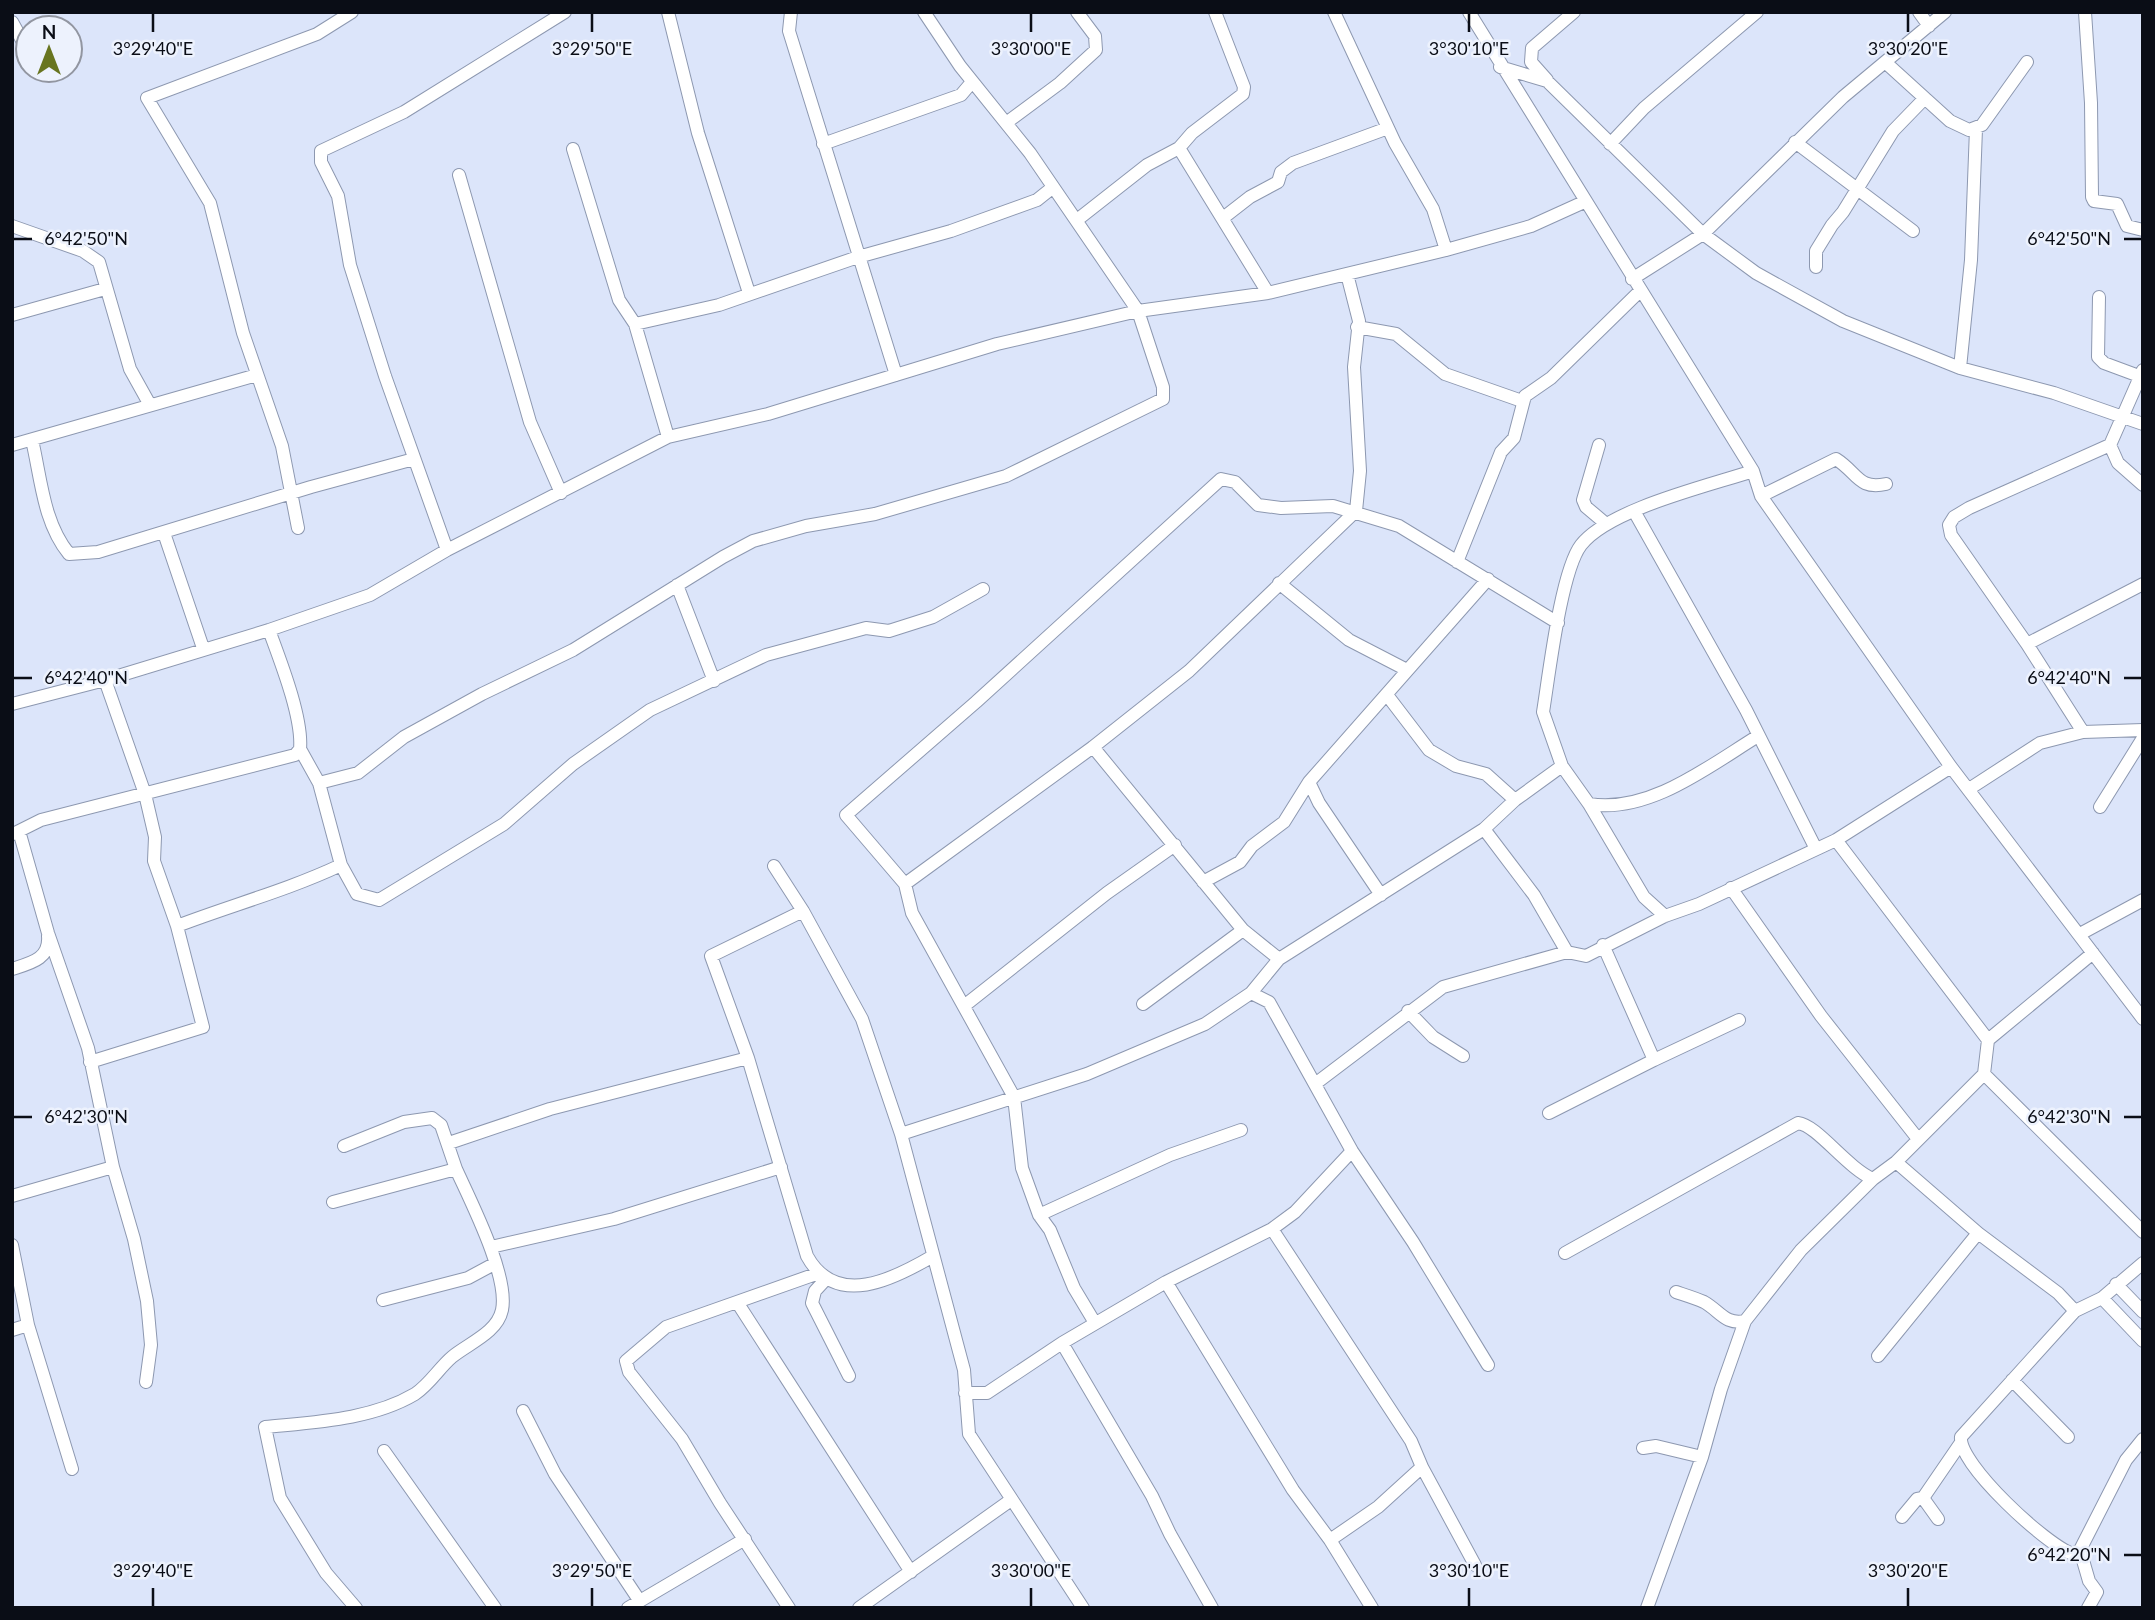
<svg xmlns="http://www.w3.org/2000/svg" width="2155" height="1620" font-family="Lato,sans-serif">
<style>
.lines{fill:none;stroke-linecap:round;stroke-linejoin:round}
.minor-casing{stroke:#8d98b0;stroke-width:14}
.minor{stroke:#fff;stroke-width:12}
.ticks{fill:none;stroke:#0a0d16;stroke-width:2.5}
.ticks-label{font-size:18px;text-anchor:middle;fill:#0a0d16;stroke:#edf2fd;stroke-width:5;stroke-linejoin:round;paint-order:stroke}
</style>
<rect width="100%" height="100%" fill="#dce5fa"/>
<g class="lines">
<defs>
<path id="minor" d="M668 12 698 133 749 293
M791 12 789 31 896 375
M1334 12 1395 143 1433 209 1446 250
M1469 12 1753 471 1761 496 1951 767 2143 1019
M1919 12 1929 26
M2085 12 2091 103 2092 197 2094 201 2117 204 2127 226 2143 230
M12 22 28 51
M1885 62 1950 121 1969 130 1982 125 2027 62
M1500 67 1547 81 1703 234 1756 273 1843 321 1960 368 2054 393 2143 424
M1547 80 1531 62 1532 48 1574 12
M1006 123 1060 83 1096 50 1095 36 1077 12
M1795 142 1913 231
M823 144 961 95 972 82
M1610 144 1644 108 1757 12
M1179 148 1268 293
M573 149 619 300 635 324 668 437
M459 175 530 422 561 493
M1223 218 1250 197 1278 182 1281 172 1293 163 1388 128
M1077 220 1147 165 1179 148 1192 133 1243 94 1244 87 1215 12
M12 226 83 251 99 262 130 369 150 405
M1816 267V251L1832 225 1843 212 1893 131 1925 98
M1632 279 1703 234 1843 97 1945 12
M2099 297 2098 357 2104 363 2139 376
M12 315 105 289
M635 324 719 305 858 257 951 231 1037 200 1052 188
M1357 327 1396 334 1445 374 1522 401
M1960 368 1971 260 1976 129
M2143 370 2110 445 2118 463 2143 485
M32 440C41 478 43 522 69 554L98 552 311 487 414 459
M12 445 257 375
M1599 445 1583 500 1586 507 1605 523
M1761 496 1836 459C1858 473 1858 490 1886 484
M1634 511 1746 710 1816 849
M298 528 282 446 243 333 210 203 147 98 317 34 352 12
M164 533 203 648
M447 550 385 376 350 265 338 196 321 162V151L404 112 565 12
M1457 562 1501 452 1514 438 1525 396 1551 378 1640 291
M1279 583 1349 640 1407 670
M677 585 714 681
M2027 644 2143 584
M105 680 145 794 155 837 154 861 177 926C232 905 288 890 341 865L319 783
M1387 695 1429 750 1456 766 1486 774 1515 800
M12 704 105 680 269 630 370 595 447 550 668 437 768 414 997 344 1138 311 1268 293 1446 250 1531 226 1584 202
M2083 732 2027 644 1951 535 1949 525 1954 517 1969 508 2110 445
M1093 747 1243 930 1279 959
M300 749 319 783 358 773 404 737 482 694 573 650 723 557 753 541 806 526 875 514 1006 476 1163 399V387L1138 311 1030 153 960 66 924 12
M1309 782 1319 803 1381 895
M1969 789 2040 743 2083 732 2143 730
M1589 804C1649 814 1709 766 1758 736
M2100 807 2143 738
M1484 829 1534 895 1567 952
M19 831 48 933 88 1048 113 1167 134 1239 147 1301 151 1345 146 1382
M13 834 41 820 295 755 300 749C303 718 280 660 269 630
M1836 840 1988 1040
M341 865 357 894 379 900 504 824 573 764 650 710 766 655 866 628 889 631 933 617 983 589
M774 866 803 911 862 1019 901 1134 964 1370 969 1434 1083 1608
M1203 882 1240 862 1252 846 1284 822 1309 782 1488 579
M905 884 1093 747 1189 671 1356 511 1360 471 1354 367 1359 321 1347 274
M1731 888 1821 1016 1918 1139
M803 911 711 956 748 1058 807 1256C836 1309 894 1279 933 1256
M1665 916 1644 897 1589 804 1562 766 1543 712C1549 675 1561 571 1581 545 1609 509 1708 486 1753 471
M2080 934 2143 900
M1603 945 1654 1060 1739 1020
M12 969C31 963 50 959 48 936
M1251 993 1269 1002 1352 1151 1413 1242 1488 1365
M1143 1004 1243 930
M964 1006 1107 893 1175 845
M1408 1011 1433 1037 1463 1056
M90 1062 203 1027 177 926
M1984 1074 2143 1232
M1315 1084 1443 987 1567 952 1586 956 1665 916 1699 904 1836 840 1951 767
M1549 1113 1654 1060
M901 1134 1087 1074 1205 1024 1251 993 1279 959 1484 829 1515 800 1562 766
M449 1143 550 1109 748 1058
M1896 1162 1978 1233 2058 1293 2075 1311
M12 1196 113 1167
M333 1202 456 1169 441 1125 432 1118 404 1122 344 1146
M1039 1215 1170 1155 1241 1130
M1272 1229 1411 1441 1422 1467 1378 1507 1330 1540
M12 1245 28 1325 12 1330
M491 1247 614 1219 781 1167
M1565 1253 1798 1123C1817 1125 1847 1168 1873 1179
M826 1279 815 1291 812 1303 849 1376
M1166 1282 1293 1490 1330 1540 1372 1608
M2116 1284 2143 1312
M1676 1292C1685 1295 1695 1298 1704 1302 1720 1311 1725 1325 1745 1321
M2102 1298 2143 1341
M383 1300 468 1278 494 1264
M737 1302 911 1572
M1095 1323 1074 1288 1050 1230 1039 1215 1022 1168 1014 1097 912 913 905 884 846 815 976 702 1221 479 1235 482 1258 505 1281 508 1333 506 1399 526 1558 623
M28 1325 72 1469
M1062 1343 1152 1496 1170 1534 1212 1608
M1878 1356 1978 1233
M2012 1380 2068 1437
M965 1393H987L1062 1343 1166 1282 1272 1229 1295 1212 1352 1151
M523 1411 555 1474 639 1600
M1643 1448 1656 1446 1702 1457
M384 1451 495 1608
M1422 1467 1475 1565
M1902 1517 1917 1499 1923 1498
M1938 1519 1923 1498 1960 1444
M2080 1550 2073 1554C2047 1546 1958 1464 1961 1437L2075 1311 2102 1298 2143 1263
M356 1608 326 1573 280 1498 265 1427C314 1422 371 1420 415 1394 430 1384 439 1368 452 1357 469 1343 497 1333 502 1310 509 1276 471 1202 456 1169
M628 1608 745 1539
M789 1608 720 1503 682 1439 629 1372 626 1361 666 1327 816 1274
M859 1608 1011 1500
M1647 1608 1702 1457 1721 1389 1745 1321 1801 1250 1873 1179 1896 1162 1984 1074 1988 1040 2093 953
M2088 1608 2097 1592 2089 1581 2080 1550 2126 1460 2143 1439"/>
</defs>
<use href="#minor" class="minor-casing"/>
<use href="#minor" class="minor"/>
</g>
<path class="ticks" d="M153 14V32M592 14V32M1031 14V32M1469 14V32M1908 14V32M14 239H32M2124 239H2141M14 678H32M2124 678H2141M14 1117H32M2124 1117H2141M2124 1555H2141M153 1588V1606M592 1588V1606M1031 1588V1606M1469 1588V1606M1908 1588V1606"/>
<g class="ticks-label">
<text x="153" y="55">3°29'40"E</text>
<text x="592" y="55">3°29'50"E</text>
<text x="1031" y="55">3°30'00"E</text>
<text x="1469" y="55">3°30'10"E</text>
<text x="1908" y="55">3°30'20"E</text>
<text x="86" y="245">6°42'50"N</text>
<text x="2069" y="245">6°42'50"N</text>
<text x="86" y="684">6°42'40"N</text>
<text x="2069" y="684">6°42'40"N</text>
<text x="86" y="1123">6°42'30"N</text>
<text x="2069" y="1123">6°42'30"N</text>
<text x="2069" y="1561">6°42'20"N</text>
<text x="153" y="1577">3°29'40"E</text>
<text x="592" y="1577">3°29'50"E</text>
<text x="1031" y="1577">3°30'00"E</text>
<text x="1469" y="1577">3°30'10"E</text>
<text x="1908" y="1577">3°30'20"E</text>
</g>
<rect width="2155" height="1620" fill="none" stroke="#0a0d16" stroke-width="28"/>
<g transform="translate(49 49)"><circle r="33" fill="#edf2fd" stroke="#9296a1" stroke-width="2"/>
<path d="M0-5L12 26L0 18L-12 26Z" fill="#687520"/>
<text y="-10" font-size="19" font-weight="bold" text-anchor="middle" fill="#0a0d16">N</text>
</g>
</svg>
